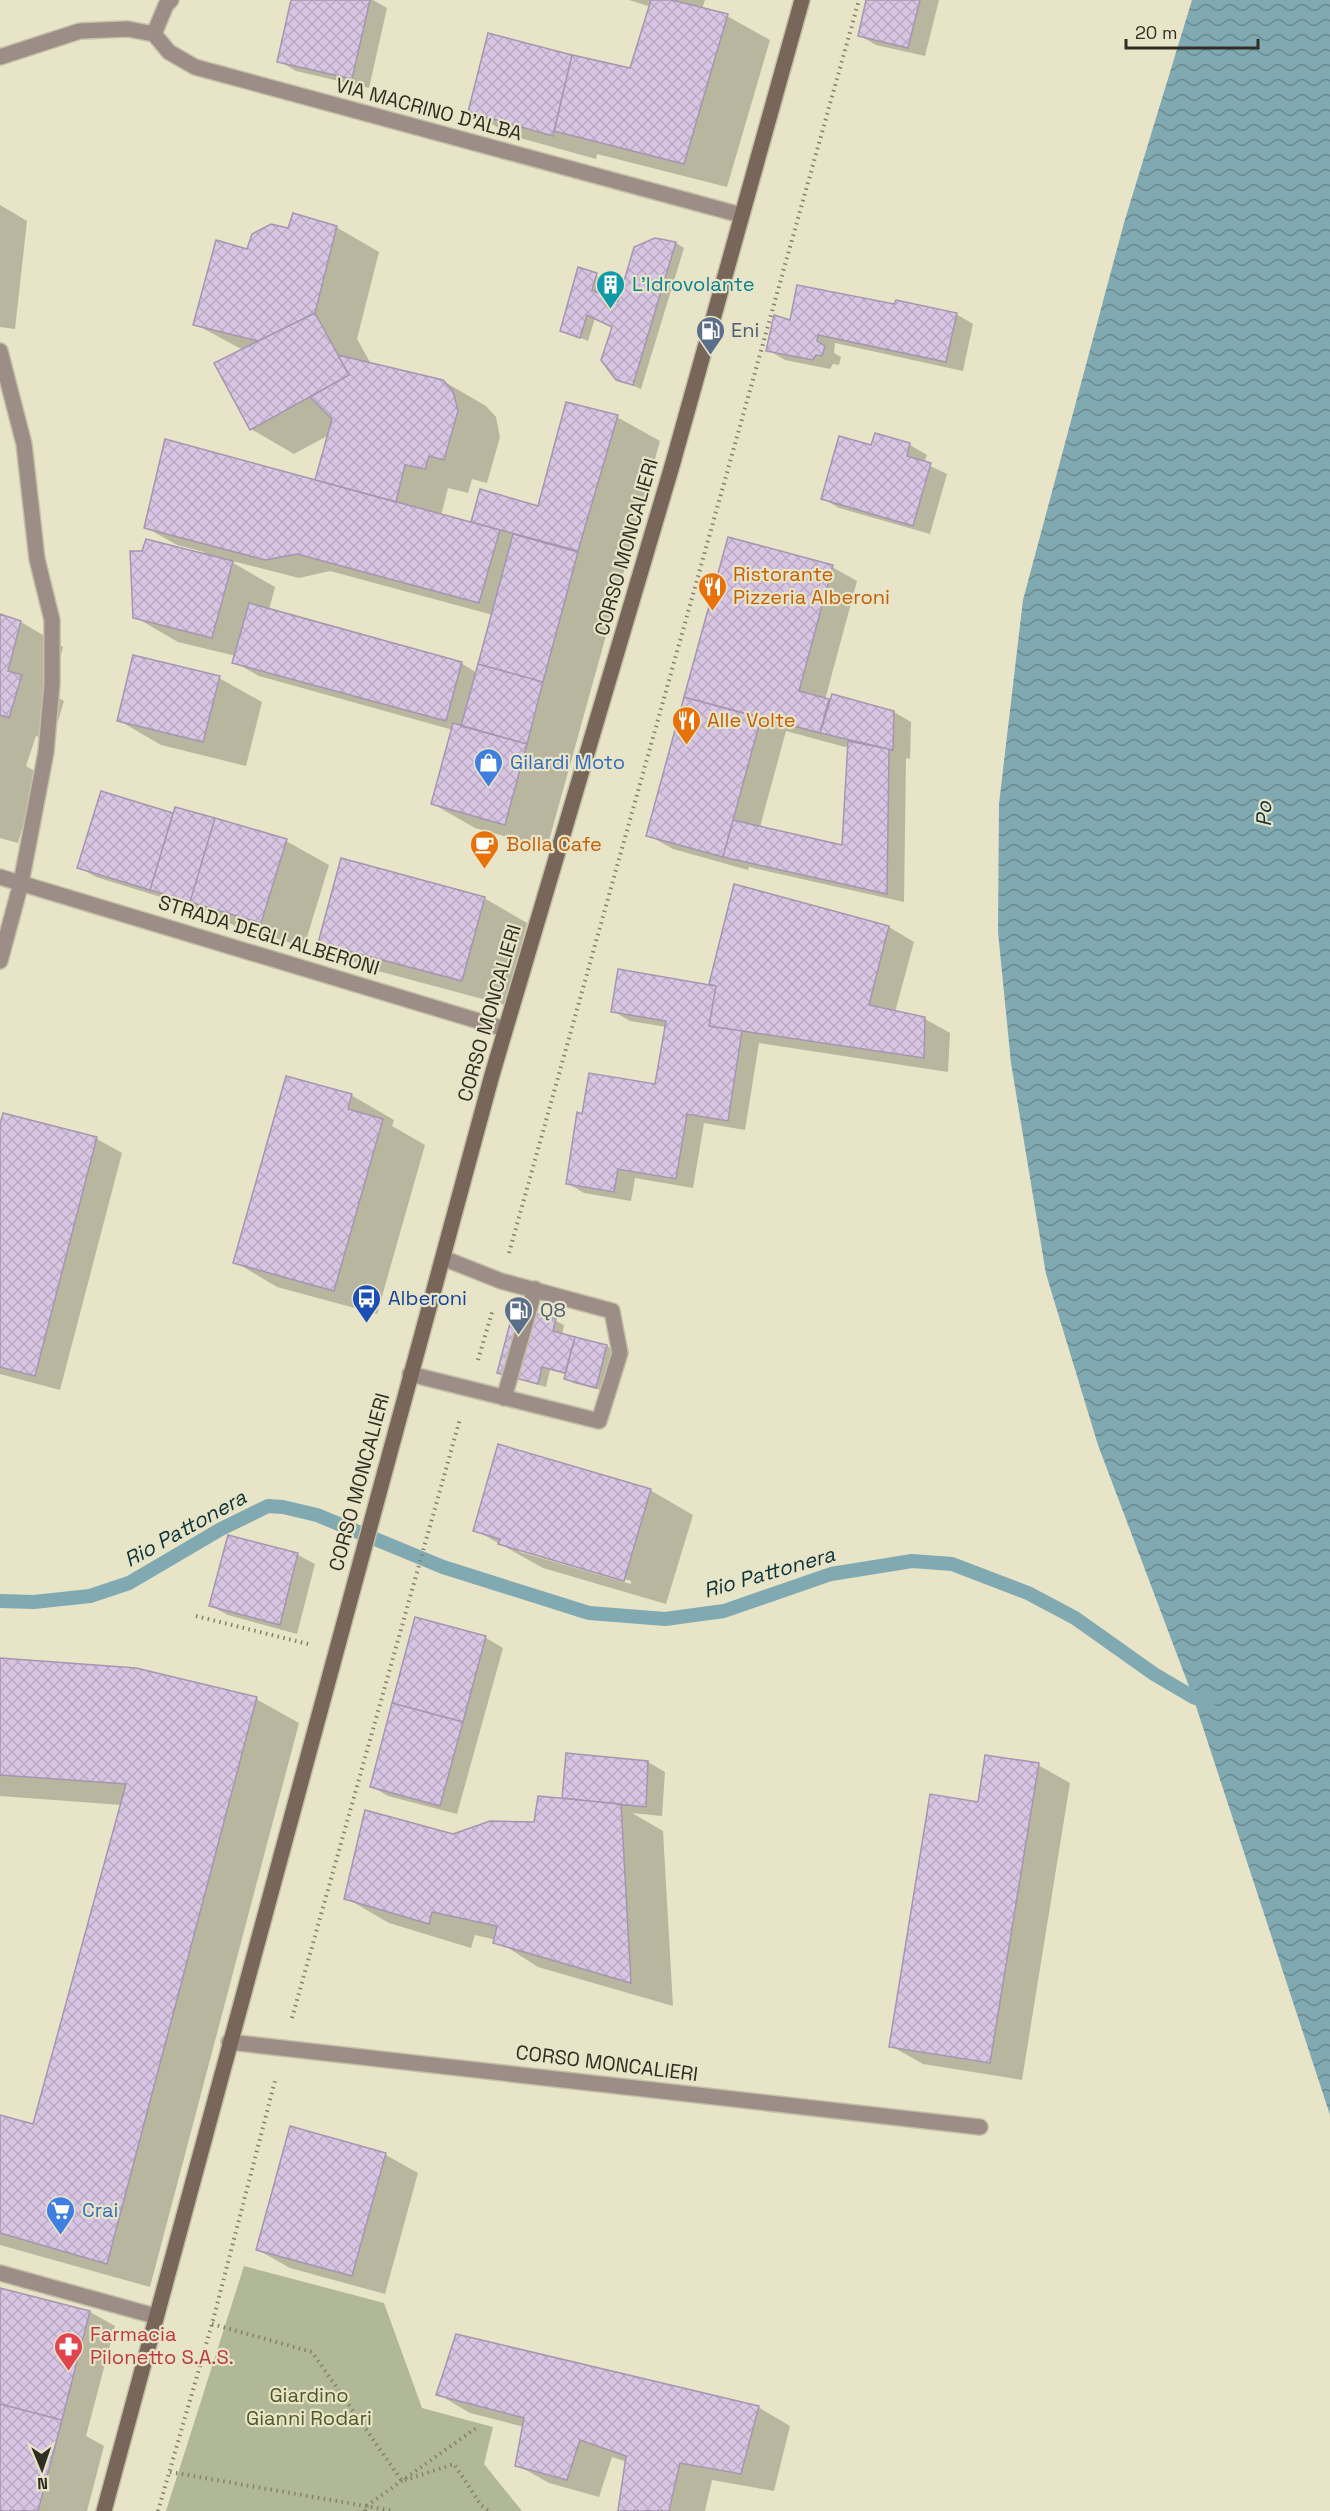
<svg xmlns="http://www.w3.org/2000/svg" width="1330" height="2511" font-family="'Space Grotesk',sans-serif">
<style>
.garden{fill:#b0b898}
.water{fill:url(#water-waves)}
.shadow{fill:#0003;fill-rule:evenodd}
.lines{fill:none;stroke-linecap:round;stroke-linejoin:round}
.stream{stroke:#80a9b1;stroke-width:14}
.building{fill:url(#building-cross-hatch);stroke:#a496ae;stroke-width:1.5}
.service-casing{stroke:#c3c0a7;stroke-width:18}
.minor-casing{stroke:#c3c0a7;stroke-width:18}
.secondary-casing{stroke:#c3c0a7;stroke-width:18}
.path{stroke:#84826f;stroke-width:4;stroke-dasharray:1.5 4.5;stroke-linecap:butt}
.service{stroke:#9c8e86;stroke-width:15}
.minor{stroke:#9c8e86;stroke-width:15}
.secondary{stroke:#79665a;stroke-width:15}
.labels{text-anchor:middle;dominant-baseline:central;stroke-width:4.5;stroke-linejoin:round;paint-order:stroke}
.street-label{font-size:20px;fill:#302e23;stroke:#e8e4c8}
.culture-label{font-size:20px;fill:#0d838f;stroke:#e8e4c8;text-anchor:start}
.service-label{font-size:20px;fill:#4e5e75;stroke:#e8e4c8;text-anchor:start}
.food-label{font-size:20px;fill:#c56008;stroke:#e8e4c8;text-anchor:start}
.shop-label{font-size:20px;fill:#366cbe;stroke:#e8e4c8;text-anchor:start}
.transit-label{font-size:20px;fill:#164399;stroke:#e8e4c8;text-anchor:start}
.health-label{font-size:20px;fill:#be3a42;stroke:#e8e4c8;text-anchor:start}
.park-label{font-size:20px;fill:#4f5925;stroke:#e8e4c8}
.water-label{font-size:21px;font-style:italic;fill:#0c343b;stroke:#e8e4c8}
</style>
<defs>
<pattern id="water-waves" width="16" height="10" patternUnits="userSpaceOnUse" patternTransform="scale(1.5)"><rect width="16" height="10" fill="#80a9b1"/><path d="M0 5q4-4 8 0t8 0" fill="none" stroke="#698a90"/></pattern>
<pattern id="building-cross-hatch" width="8" height="8" patternUnits="userSpaceOnUse" patternTransform="scale(1.5)"><rect width="8" height="8" fill="#d7c5e3"/><path d="M0 0l8 8M0 8l8-8" fill="none" stroke="#b9aac2"/></pattern>
</defs>
<rect width="100%" height="100%" fill="#e8e4c8"/>
<path class="garden" d="M244 2266 384 2303 422 2408 493 2427 484 2464 522 2511H166Z"/>
<path class="water" d="M1192 0H1330V2115L1193 1697 1098 1445 1046 1274 1011 1063 998 932 999 804 1023 600 1124 223Z"/>
<path class="shadow" d="M293 0H373L387 8 369 88 296 71 279 61Z
M629 0H705L702 9 727 16 770 40 727 187 597 154 596 159 513 136 470 112 631 70 651 7Z
M868 0H939L925 56 876 45 859 35Z
M0 205 27 221 15 329 0 327Z
M336 227 379 252 357 339 371 364 443 381 486 406 496 417 500 437 487 483 472 479 468 493 448 488 441 516 480 525 473 521 539 508 617 417 660 441 547 848 475 828 433 804 453 730 259 676 234 662 236 656 178 642 135 617 204 552 177 545 145 527 323 484 329 435 294 454 251 429 243 350 195 324 248 251 289 230ZM228 560 299 578 330 571 493 615 477 673 461 663 269 610 275 587Z
M676 243 684 248 641 389 617 379 614 327 595 318 588 341 562 330 579 269 605 279 600 296 619 304Z
M956 314 973 324 963 371 835 343 834 353 841 357 839 365 833 364 830 369 785 360 768 350 791 322Z
M876 435 910 445 927 455 924 463 947 474 930 534 839 508 822 498 872 447Z
M729 538 832 567 857 581 825 700 894 712 911 722 910 759 906 758 904 902 749 867 748 870 673 849 648 835ZM786 731 845 747 850 745 843 847 760 827Z
M0 616 21 622 63 647 51 694 64 701 52 741 36 736 26 766 38 773 18 843 0 838Z
M219 678 262 702 246 766 161 745 118 720Z
M102 793 174 814 286 841 329 865 304 947 235 926 209 912 96 877 79 867Z
M484 898 527 923 505 1005 363 967 320 942Z
M889 927 914 942 895 1012 925 1019 950 1033 948 1072 759 1043 745 1130 704 1123 693 1188 635 1178 631 1201 584 1193 567 1183 584 1116 657 1086 667 1027 630 1021 613 1011 717 987 711 984Z
M351 1095 394 1120 392 1126 425 1145 377 1314 277 1287 235 1262Z
M4 1115 97 1139 122 1153 60 1390 0 1374V1130Z
M556 1321 564 1325 562 1335 607 1346 615 1351 604 1391 573 1383 565 1378 566 1374 550 1370 546 1387 498 1373Z
M650 1490 693 1515 666 1604 543 1568 475 1530ZM515 1547 631 1581V1584L520 1552Z
M229 1537 298 1555 315 1564 297 1634 228 1615 211 1606Z
M416 1619 486 1638 503 1648 457 1814 388 1796 371 1786Z
M0 1659 256 1699 299 1723 150 2287 0 2245V2117L34 2126 122 1805 0 1796Z
M648 1762 665 1772 662 1816 632 1813 663 1831 673 2006 538 1967 496 1940 475 1935 471 1948 389 1923 346 1898 453 1835 535 1824 570 1801 564 1797Z
M1038 1765 1070 1783 1022 2080 923 2064 891 2046 979 1804Z
M386 2155 418 2173 385 2294 290 2268 258 2250Z
M0 2289 90 2312 115 2326 86 2436 104 2446 87 2511H0Z
M438 2394 758 2407 790 2426 774 2491 712 2480 705 2511H620L627 2462 612 2457 599 2497 549 2483 517 2465 524 2427 470 2413Z"/>
<g class="lines">
<path class="stream" d="M0 1601 34 1602 90 1596 129 1583 221 1529 268 1506 283 1507 317 1515 443 1567 589 1613 665 1619 724 1611 831 1574 912 1561 952 1564 1028 1593 1075 1618 1154 1674 1193 1697 1208 1702"/>
</g>
<path class="building" d="M291 0H370L352 79 277 62Z
M651 0H672L728 14 684 164 554 131 572 55 630 68Z
M866 0H920L908 48 858 36Z
M488 33 572 55 553 136 468 112Z
M293 213 337 226 315 313 258 341 193 325 216 240 247 249 252 234 271 224 288 228Z
M655 238 676 242 633 385 616 380 601 360 612 327 587 315 580 338 560 331 578 267 597 273 592 290 618 302 634 247Z
M797 285 894 304 896 300 957 313 946 362 818 335 817 341 825 346 822 356 816 355 813 360 766 351 774 315 790 320Z
M315 313 349 375 250 430 214 363Z
M338 355 443 380 453 391 458 411 444 460 429 456 425 469 405 465 396 502 315 480 332 419 310 397 349 375Z
M566 402 618 415 578 551 471 522 480 489 538 506Z
M875 433 910 443 907 456 931 463 913 526 821 499 839 436 871 445Z
M165 439 500 530 479 603 297 554 265 560 144 528Z
M513 534 578 552 543 682 478 664Z
M728 537 833 565 799 691 829 699 820 733 684 697Z
M146 539 233 561 212 638 133 618 130 551H142Z
M249 603 462 662 446 721 232 663Z
M0 614 21 621 8 671 22 675 9 718 0 715Z
M133 655 220 676 203 742 117 721Z
M478 664 543 682 527 744 461 726Z
M832 694 894 711 893 750 820 733Z
M684 697 761 718 723 857 646 836Z
M453 723 527 744 505 825 431 804Z
M848 741 889 749 887 894 723 857 733 820 842 845Z
M101 791 173 813 150 890 77 868Z
M175 807 215 818 190 902 150 890Z
M215 818 287 839 261 923 190 902Z
M341 858 485 897 462 981 318 943Z
M734 884 889 926 869 1005 925 1017 924 1058 709 1026 716 986 709 984Z
M618 969 716 986 709 1026 742 1031 728 1121 687 1114 676 1179 618 1169 614 1192 566 1184 577 1112 582 1114 589 1073 655 1084 666 1021 611 1012Z
M286 1076 352 1094 348 1109 383 1119 334 1291 233 1263Z
M3 1113 97 1137 35 1376 0 1367V1124Z
M514 1308 556 1319 553 1331 575 1337 565 1373 542 1367 538 1384 497 1373Z
M575 1337 607 1345 596 1388 564 1379Z
M498 1444 651 1489 624 1581 498 1544 500 1539 473 1531Z
M228 1535 298 1553 280 1625 209 1606Z
M415 1617 486 1636 463 1722 392 1703Z
M0 1658 136 1668 257 1697 107 2264 0 2233V2115L33 2124 126 1784 0 1775Z
M392 1703 463 1722 440 1806 370 1787Z
M566 1753 648 1761 646 1807 562 1798Z
M985 1755 1039 1763 990 2063 889 2047 930 1794 978 1802Z
M538 1796 621 1804 631 1983 493 1943 497 1926 432 1912 429 1924 344 1899 365 1810 453 1834 490 1821 534 1822Z
M290 2126 386 2153 352 2276 256 2250Z
M0 2288 90 2311 62 2420 0 2404Z
M456 2334 759 2406 741 2474 680 2463 669 2511H618L626 2456 580 2440 567 2480 515 2466 524 2418 436 2395Z
M0 2404 62 2420 38 2511H0Z"/>
<g class="lines">
<defs>
<path id="service" d="M410 1374 599 1421 620 1353 612 1311 501 1281 443 1258
M504 1398 535 1289"/>
<path id="minor" d="M171 0 166 5 154 34 169 52 195 67 741 215
M0 57 80 31 128 29 154 34
M0 351 24 444 37 559 52 620V684L46 752 21 883 0 961
M0 877 505 1029
M229 2042 980 2127
M0 2273 155 2316"/>
<path id="secondary" d="M104 2511 492 1075 672 466 802 0"/>
</defs>
<use href="#service" class="service-casing"/>
<use href="#minor" class="minor-casing"/>
<use href="#secondary" class="secondary-casing"/>
<path class="path" d="M509 1253 859 0
M478 1360 493 1309
M196 1616 308 1644
M292 2018 460 1419
M212 2324 312 2352 402 2481 454 2464 481 2505 489 2511
M170 2472 394 2511
M158 2511 212 2324 276 2077
M365 2511V2507L479 2426"/>
<use href="#service" class="service"/>
<use href="#minor" class="minor"/>
<use href="#secondary" class="secondary"/>
</g>
<defs>
<symbol id="building-pin" viewBox="-11 -11 22 30"><path d="M0 17L-7.5 6A9.5 9.5 0 1 1 7.5 6Z" fill="#0f9aa8" stroke="#e8e4c8"/><path d="M-4-6H4V6H1V3H-1V6H-4ZM-2.5-4.3h1.7v1.8h-1.7ZM.8-4.3h1.7v1.8H.8ZM-2.5-1h1.7V.8h-1.7ZM.8-1h1.7V.8H.8Z" fill="#fff"/></symbol>
<symbol id="fuel-pin" viewBox="-11 -11 22 30"><path d="M0 17L-7.5 6A9.5 9.5 0 1 1 7.5 6Z" fill="#5c6f8a" stroke="#e8e4c8"/><path d="M-5.5-6h7V0h2V4h1.3V-2.5L3-4.5l.8-.8L6-3V5H2.5V1h-1V6h-7ZM-4.2-4.7v3.2H.2V-4.7Z" fill="#fff"/></symbol>
<symbol id="restaurant-pin" viewBox="-11 -11 22 30"><path d="M0 17L-7.5 6A9.5 9.5 0 1 1 7.5 6Z" fill="#e8710a" stroke="#e8e4c8"/><path d="M-5-6h1v4h1v-4h1v4h1v-4h1v5L-1.5 .5V6h-2V.5L-5-1ZM5-6V6H3V1.5H1.5Q1.5-4 5-6Z" fill="#fff"/></symbol>
<symbol id="shop-pin" viewBox="-11 -11 22 30"><path d="M0 17L-7.5 6A9.5 9.5 0 1 1 7.5 6Z" fill="#3f7fe0" stroke="#e8e4c8"/><path d="M-5-2.5h2.3a2.7 3.5 0 0 1 5.4 0H5L5.5 6h-11ZM-1.5-2.5h3a1.5 2.3 0 0 0-3 0Z" fill="#fff"/></symbol>
<symbol id="cafe-pin" viewBox="-11 -11 22 30"><path d="M0 17L-7.5 6A9.5 9.5 0 1 1 7.5 6Z" fill="#e8710a" stroke="#e8e4c8"/><path d="M-5.5-4.5H6V0H3Q3 3.5 0 3.5H-2.5Q-5.5 3.5-5.5 0ZM3-3.2v2h1.7v-2ZM-6 4.5H4V6H-6Z" fill="#fff"/></symbol>
<symbol id="bus-pin" viewBox="-11 -11 22 30"><path d="M0 17L-7.5 6A9.5 9.5 0 1 1 7.5 6Z" fill="#1a4fb4" stroke="#e8e4c8"/><path d="M-5-6H5V4H4V6H2V4H-2V6H-4V4H-5ZM-3.5-4V0h7V-4ZM-3.5 1.2v1.5H-2V1.2ZM2 1.2v1.5H3.5V1.2Z" fill="#fff"/></symbol>
<symbol id="supermarket-pin" viewBox="-11 -11 22 30"><path d="M0 17L-7.5 6A9.5 9.5 0 1 1 7.5 6Z" fill="#3f7fe0" stroke="#e8e4c8"/><path d="M-6-5.5h2.5l.6 2H6L4.5 2H-2.5L-4.4-4H-6ZM-1.5 3.2a1.3 1.3 0 1 0 .1 0ZM3 3.2a1.3 1.3 0 1 0 .1 0Z" fill="#fff"/></symbol>
<symbol id="pharmacy-pin" viewBox="-11 -11 22 30"><path d="M0 17L-7.5 6A9.5 9.5 0 1 1 7.5 6Z" fill="#e0444e" stroke="#e8e4c8"/><path d="M-2-6h4v4h4v4h-4v4h-4v-4h-4v-4h4Z" fill="#fff"/></symbol>
</defs>
<g fill-rule="evenodd">
<use href="#building-pin" x="594" y="268" width="33" height="45"/>
<use href="#fuel-pin" x="694" y="314" width="33" height="45"/>
<use href="#restaurant-pin" x="696" y="570" width="33" height="45"/>
<use href="#restaurant-pin" x="670" y="704" width="33" height="45"/>
<use href="#shop-pin" x="472" y="746" width="33" height="45"/>
<use href="#cafe-pin" x="468" y="828" width="33" height="45"/>
<use href="#bus-pin" x="350" y="1282" width="33" height="45"/>
<use href="#fuel-pin" x="502" y="1294" width="33" height="45"/>
<use href="#supermarket-pin" x="44" y="2194" width="33" height="45"/>
<use href="#pharmacy-pin" x="52" y="2330" width="33" height="45"/>
</g>
<g class="labels">
<g class="street-label">
<text transform="translate(429 109) rotate(15)">VIA MACRINO D'ALBA</text>
<text transform="translate(626 547) rotate(-74)">CORSO MONCALIERI</text>
<text transform="translate(269 935) rotate(17)">STRADA DEGLI ALBERONI</text>
<text transform="translate(489 1013) rotate(-74)">CORSO MONCALIERI</text>
<text transform="translate(359 1482) rotate(-75)">CORSO MONCALIERI</text>
<text transform="translate(607 2063) rotate(7)">CORSO MONCALIERI</text>
</g>
<g class="culture-label">
<text x="632" y="284">L'Idrovolante</text>
</g>
<g class="service-label">
<text x="731" y="330">Eni</text>
<text x="540" y="1310">Q8</text>
</g>
<g class="food-label">
<text x="733" y="574">Ristorante<tspan x="733" dy="23">Pizzeria Alberoni</tspan></text>
<text x="707" y="720">Alle Volte</text>
<text x="506" y="844">Bolla Cafe</text>
</g>
<g class="shop-label">
<text x="510" y="762">Gilardi Moto</text>
<text x="82" y="2210">Crai</text>
</g>
<g class="transit-label">
<text x="388" y="1298">Alberoni</text>
</g>
<g class="health-label">
<text x="90" y="2334">Farmacia<tspan x="90" dy="23">Pilonetto S.A.S.</tspan></text>
</g>
<g class="park-label">
<text x="309" y="2395">Giardino<tspan x="309" dy="23">Gianni Rodari</tspan></text>
</g>
<g class="water-label">
<text transform="translate(1263 814) rotate(-90)">Po</text>
<text transform="translate(185 1528) rotate(-29)">Rio Pattonera</text>
<text transform="translate(769 1572) rotate(-16)">Rio Pattonera</text>
</g>
</g>
<g transform="translate(42 2469) rotate(178)" stroke="#e8e4c8" stroke-width="4.5" paint-order="stroke">
<path d="M0-4.5L10 22L0 15L-10 22Z" fill="#302e23"/>
<text y="-9" font-size="16" font-weight="bold" text-anchor="middle" fill="#302e23">N</text>
</g>
<path d="M1126 39v9h132v-9" fill="none" stroke="#302e23" stroke-width="3"/>
<text x="1135" y="39" font-size="18" fill="#302e23" stroke="#e8e4c8" stroke-width="4.5" paint-order="stroke">20 m</text>
</svg>
